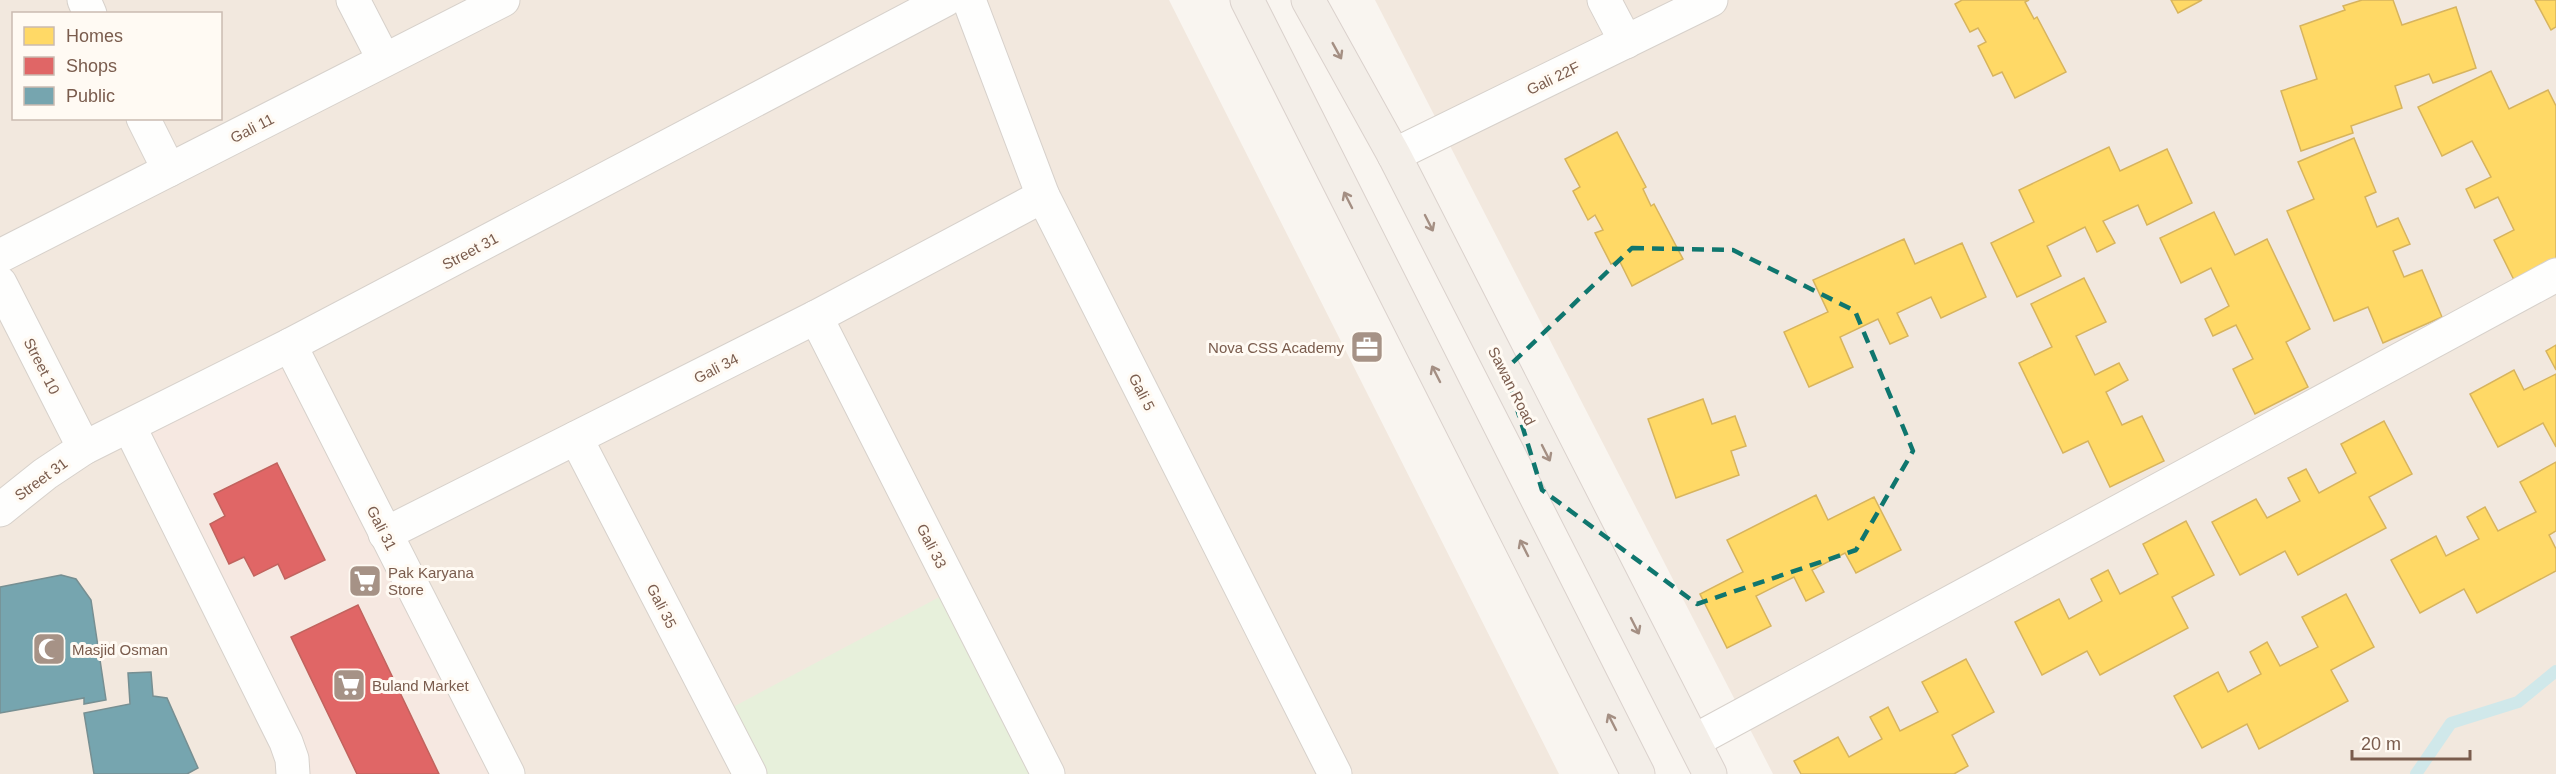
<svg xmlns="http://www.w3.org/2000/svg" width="2556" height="774" viewBox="0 0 2556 774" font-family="Arial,sans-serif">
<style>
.residential{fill:#f2e8de;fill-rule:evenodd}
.commercial{fill:#f6e8e1}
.green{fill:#e7f0db}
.homes{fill:#ffd966;stroke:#d7b45e;stroke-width:1.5}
.shops{fill:#e06666;stroke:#c1635e;stroke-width:1.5}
.public{fill:#76a5af;stroke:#778f92;stroke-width:1.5}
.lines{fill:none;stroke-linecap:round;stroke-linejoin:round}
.stream{stroke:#d0e8ea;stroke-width:12}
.minor-casing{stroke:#d7d1cb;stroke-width:35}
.major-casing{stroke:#dad1cc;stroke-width:35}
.minor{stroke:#fefefd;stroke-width:33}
.major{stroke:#f3eee8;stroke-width:33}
.oneway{stroke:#a48f83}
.marked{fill:none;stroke:#0f766e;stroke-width:4.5;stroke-dasharray:12 8;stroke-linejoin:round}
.labels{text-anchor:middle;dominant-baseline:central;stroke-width:6;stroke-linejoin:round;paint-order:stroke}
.street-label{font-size:15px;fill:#7a5c4d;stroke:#fffaf3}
.poi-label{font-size:15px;fill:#7a5c4d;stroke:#fffaf3;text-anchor:start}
</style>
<rect width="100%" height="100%" fill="#f9f5f0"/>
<!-- residential -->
<g class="residential">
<path d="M0 0H1169L1559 774H0ZM14 14H220V118H14Z"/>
<polygon points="1375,0 2556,0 2556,774 1773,774"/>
</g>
<!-- commercial -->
<polygon class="commercial" points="290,345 508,774 293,774 129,426"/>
<!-- green -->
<polygon class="green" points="945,594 1034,774 766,774 733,707"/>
<!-- homes -->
<g class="homes">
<polygon points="1962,0 2029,0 2025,2 2034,19 2037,17 2066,72 2015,98 2002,72 1993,76 1978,46 1986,42 1978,28 1970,32 1955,4"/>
<polygon points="2171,0 2202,0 2178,13"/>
<polygon points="2362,0 2393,0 2402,25 2456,7 2476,68 2433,83 2429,74 2395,86 2402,108 2351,126 2353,133 2301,151 2281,91 2317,79 2300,26 2345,10 2343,6"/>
<polygon points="2535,0 2556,0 2556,27 2551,30"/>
<polygon points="2491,71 2509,109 2548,90 2556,106 2556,267 2517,286 2494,240 2514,230 2498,197 2475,208 2466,189 2491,177 2472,141 2442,156 2418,107"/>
<polygon points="1617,132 1646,187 1643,189 1651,206 1654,204 1683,259 1632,286 1619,260 1611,264 1595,233 1603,230 1595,215 1588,220 1573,191 1580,187 1565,159"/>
<polygon points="2354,138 2376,192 2365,197 2377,227 2398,218 2410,244 2393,251 2404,277 2422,270 2442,317 2383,343 2368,307 2334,321 2287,211 2314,199 2298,162"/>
<polygon points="2109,147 2120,171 2167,149 2192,203 2147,225 2138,205 2103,221 2115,243 2097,252 2085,227 2047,246 2061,276 2017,297 1991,243 2034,222 2019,190"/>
<polygon points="2214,212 2235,255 2267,239 2310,329 2286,342 2308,387 2255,414 2233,369 2253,359 2236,325 2213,336 2205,319 2229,306 2211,268 2181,283 2160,238"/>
<polygon points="1904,239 1915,264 1962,243 1986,297 1941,318 1931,297 1897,313 1908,336 1890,344 1878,319 1840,337 1853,367 1809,387 1784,332 1828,312 1813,280"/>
<polygon points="2084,278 2106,322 2076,336 2095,375 2119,363 2128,380 2106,392 2122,425 2142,416 2164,461 2110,487 2088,441 2063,453 2019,363 2052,347 2031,304"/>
<polygon points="2556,345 2556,370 2546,351"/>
<polygon points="2514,370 2524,390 2556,374 2556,447 2543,423 2498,447 2470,394"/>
<polygon points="1703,399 1712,424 1735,416 1746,446 1731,451 1739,475 1676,498 1648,419"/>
<polygon points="2384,421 2412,474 2369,497 2386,528 2298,575 2285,551 2240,575 2212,522 2256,499 2267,518 2300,501 2288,478 2306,469 2319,493 2356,473 2341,444"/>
<polygon points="2556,462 2556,531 2549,535 2556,549 2556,571 2477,613 2464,589 2420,613 2391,560 2436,536 2446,556 2479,539 2467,517 2485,507 2498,531 2536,512 2520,482"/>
<polygon points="1816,495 1828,520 1874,497 1901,550 1856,573 1845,553 1812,570 1824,592 1806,601 1794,577 1756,596 1771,626 1727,648 1700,594 1743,572 1727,540"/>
<polygon points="2186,521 2214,575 2172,597 2188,628 2100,675 2087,651 2042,675 2015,622 2059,599 2069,619 2102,601 2091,579 2108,570 2120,594 2158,574 2143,544"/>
<polygon points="2346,594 2374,647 2331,670 2348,701 2259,749 2247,724 2202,748 2174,696 2218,672 2228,692 2261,674 2250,652 2267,642 2280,666 2318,647 2302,617"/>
<polygon points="1966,659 1994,712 1952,735 1968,766 1954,774 1801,774 1794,761 1838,737 1849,757 1882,739 1870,717 1888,707 1900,731 1938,712 1922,682"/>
</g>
<!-- shops -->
<g class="shops">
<polygon points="277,463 325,560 285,579 278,564 254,576 244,557 229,564 210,524 225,516 214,494"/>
<polygon points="358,605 439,774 357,774 291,637"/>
</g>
<!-- public -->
<g class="public">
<polygon points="61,575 76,579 91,600 106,700 84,704 84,698 0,713 0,587"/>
<polygon points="151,672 153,696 167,698 198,768 187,774 94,774 84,713 130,704 128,673"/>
</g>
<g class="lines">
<!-- stream -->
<polyline class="stream" points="2416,774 2451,723 2518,702 2556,671"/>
<defs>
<g id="minor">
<polyline points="84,0 90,14"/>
<polyline points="353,0 384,60"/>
<polyline points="969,0 1043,196 1335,774"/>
<polyline points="1604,0 1626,42"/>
<polyline points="143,118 169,170"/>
<polyline points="1394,155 1711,0"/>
<polyline points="0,256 503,0"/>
<polyline points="0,283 84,448"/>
<polyline points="816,317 1048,774"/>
<polyline points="290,345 508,774"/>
<polyline points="129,426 286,742 292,759 293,774"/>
<polyline points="576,438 750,774"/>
<polyline points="0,510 45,474 84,448 290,345 945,0"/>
<polyline points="385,534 816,317 1043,196"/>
<polyline points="1694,741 2556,275"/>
</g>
<g id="major">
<polyline points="1247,0 1638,774"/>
<polyline points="1308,0 1394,155 1710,774"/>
</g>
</defs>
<!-- minor casing -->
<use href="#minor" class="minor-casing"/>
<!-- major casing -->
<use href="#major" class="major-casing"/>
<!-- minor -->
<use href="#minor" class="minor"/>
<!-- major -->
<use href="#major" class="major"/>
</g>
<!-- one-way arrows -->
<defs><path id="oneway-shaft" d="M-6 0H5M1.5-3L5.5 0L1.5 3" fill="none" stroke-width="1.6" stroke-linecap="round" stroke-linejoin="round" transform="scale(1.5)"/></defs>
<g class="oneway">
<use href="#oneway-shaft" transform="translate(1337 51) rotate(61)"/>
<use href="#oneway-shaft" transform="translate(1348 200) rotate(-117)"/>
<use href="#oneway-shaft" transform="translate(1429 223) rotate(63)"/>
<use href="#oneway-shaft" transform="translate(1436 374) rotate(-117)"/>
<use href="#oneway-shaft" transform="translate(1546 453) rotate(63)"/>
<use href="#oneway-shaft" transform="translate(1524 548) rotate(-117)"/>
<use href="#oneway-shaft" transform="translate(1635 626) rotate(63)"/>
<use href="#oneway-shaft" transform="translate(1612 722) rotate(-117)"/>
</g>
<!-- marked area -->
<path class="marked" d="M1632 248 1733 250 1855 311 1913 451 1856 550 1697 604 1542 490 1505 370Z"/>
<!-- icons -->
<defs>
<symbol id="office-square" viewBox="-11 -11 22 22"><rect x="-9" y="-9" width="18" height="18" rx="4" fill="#a69286" stroke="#fffaf3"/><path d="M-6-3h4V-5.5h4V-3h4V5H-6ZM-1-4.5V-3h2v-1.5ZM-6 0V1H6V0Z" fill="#fff"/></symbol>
<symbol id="supermarket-square" viewBox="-11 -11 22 22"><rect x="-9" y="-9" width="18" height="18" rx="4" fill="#a69286" stroke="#fffaf3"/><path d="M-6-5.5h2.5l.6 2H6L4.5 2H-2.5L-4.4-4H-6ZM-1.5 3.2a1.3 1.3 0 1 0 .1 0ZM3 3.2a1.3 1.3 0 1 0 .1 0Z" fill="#fff"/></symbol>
<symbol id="mosque-square" viewBox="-11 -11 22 22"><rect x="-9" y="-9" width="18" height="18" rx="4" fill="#a69286" stroke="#fffaf3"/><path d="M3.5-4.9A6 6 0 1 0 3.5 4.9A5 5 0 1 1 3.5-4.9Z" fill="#fff"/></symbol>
</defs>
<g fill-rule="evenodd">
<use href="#office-square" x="1348" y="328" width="38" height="38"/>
<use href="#supermarket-square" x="346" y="562" width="38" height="38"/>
<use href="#mosque-square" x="30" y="630" width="38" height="38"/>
<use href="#supermarket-square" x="330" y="666" width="38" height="38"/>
</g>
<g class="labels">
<!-- street labels -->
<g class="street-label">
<text transform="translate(1553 78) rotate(-26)">Gali 22F</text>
<text transform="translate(252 128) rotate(-27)">Gali 11</text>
<text transform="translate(470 251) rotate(-28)">Street 31</text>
<text transform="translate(42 366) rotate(63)">Street 10</text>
<text transform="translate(716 368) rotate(-27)">Gali 34</text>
<text transform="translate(1512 386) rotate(63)">Sawan Road</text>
<text transform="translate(1142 392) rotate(63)">Gali 5</text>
<text transform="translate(41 479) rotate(-36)">Street 31</text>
<text transform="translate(382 528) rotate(63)">Gali 31</text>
<text transform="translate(932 546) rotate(63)">Gali 33</text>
<text transform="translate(662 606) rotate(63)">Gali 35</text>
</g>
<!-- poi labels -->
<g class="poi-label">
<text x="1344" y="347" text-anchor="end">Nova CSS Academy</text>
<text x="388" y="572">Pak Karyana<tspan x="388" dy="17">Store</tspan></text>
<text x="72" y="649">Masjid Osman</text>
<text x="372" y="685">Buland Market</text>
</g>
</g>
<!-- legend -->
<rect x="12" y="12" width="210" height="108" fill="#fffaf3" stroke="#cabbb1" stroke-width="1.5"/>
<rect x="24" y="27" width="30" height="18" fill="#ffd966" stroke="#cabbb1" stroke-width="1.5"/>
<text x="66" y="42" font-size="18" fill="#7a5c4d">Homes</text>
<rect x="24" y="57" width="30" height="18" fill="#e06666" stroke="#cabbb1" stroke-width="1.5"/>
<text x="66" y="72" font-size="18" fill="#7a5c4d">Shops</text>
<rect x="24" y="87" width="30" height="18" fill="#76a5af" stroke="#cabbb1" stroke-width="1.5"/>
<text x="66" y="102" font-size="18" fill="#7a5c4d">Public</text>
<!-- scale -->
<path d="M2352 750v9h118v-9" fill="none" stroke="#7a5c4d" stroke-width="3"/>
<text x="2361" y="750" font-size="18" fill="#7a5c4d" stroke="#fffaf3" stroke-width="4.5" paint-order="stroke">20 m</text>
</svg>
